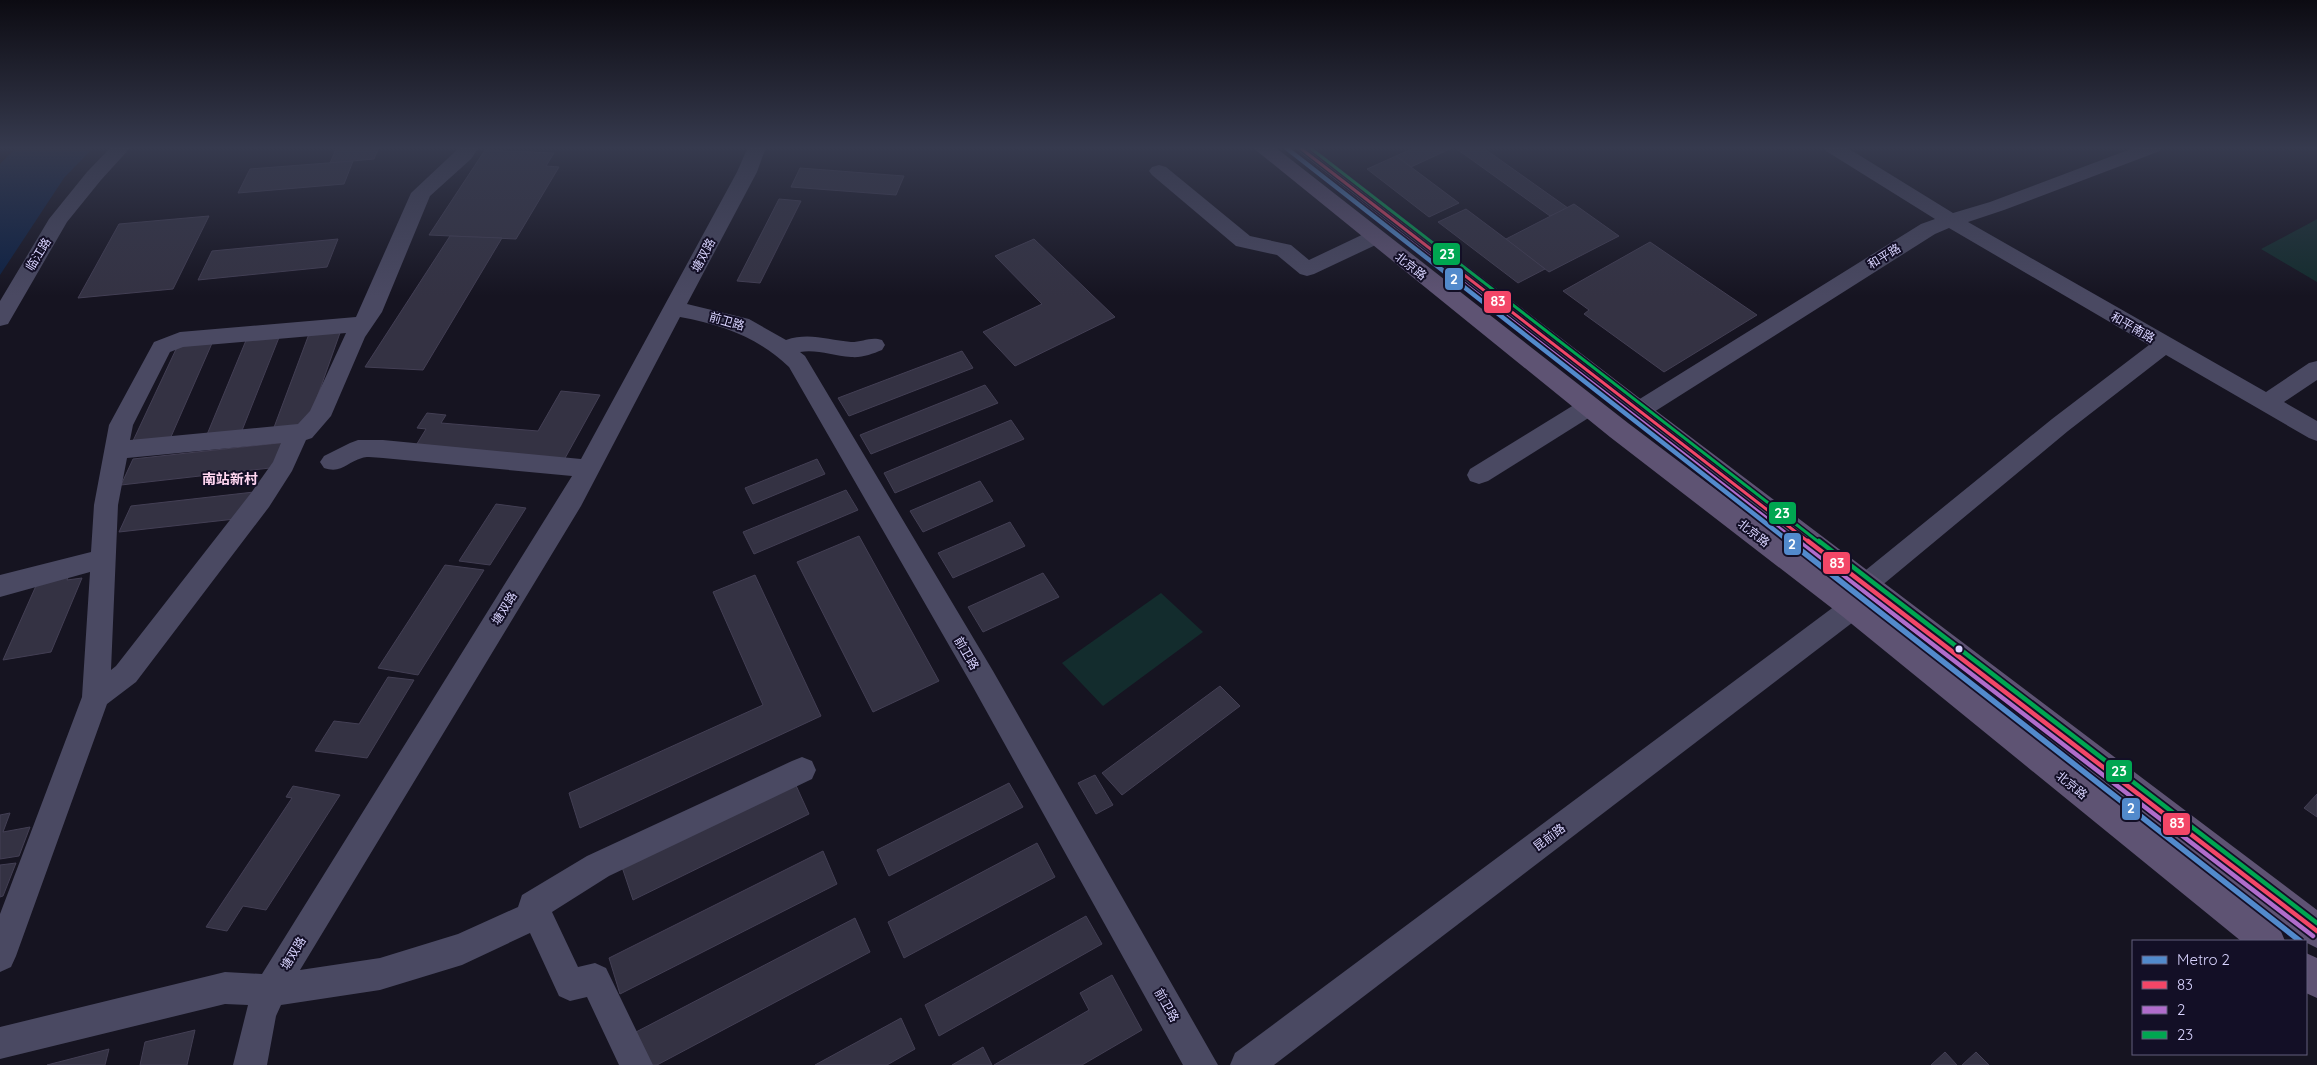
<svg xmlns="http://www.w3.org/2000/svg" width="2317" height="1065" viewBox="0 0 2317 1065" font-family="Quicksand,'Noto Sans SC',sans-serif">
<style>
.green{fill:#132c2d}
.water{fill:#0d2144}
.building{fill:#343243;stroke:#433f54}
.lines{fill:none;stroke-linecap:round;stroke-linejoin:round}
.minor{fill:#4a4962;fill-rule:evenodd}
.major{fill:#5e5373;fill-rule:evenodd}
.bus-1-far1-casing{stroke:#130f26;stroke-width:6}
.bus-1-casing{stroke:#130f26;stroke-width:8}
.bus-2-far1-casing{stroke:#130f26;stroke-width:6}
.bus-2-casing{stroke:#130f26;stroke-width:8}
.bus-3-far1-casing{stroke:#130f26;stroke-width:6}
.bus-3-casing{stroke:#130f26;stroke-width:8}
.bus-1-far1{stroke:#f34667;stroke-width:3}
.bus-1{stroke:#f34667;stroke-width:4.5}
.bus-2-far1{stroke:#b06ccc;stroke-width:3}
.bus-2{stroke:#b06ccc;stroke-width:4.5}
.bus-3-far1{stroke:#00a651;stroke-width:3}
.bus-3{stroke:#00a651;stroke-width:4.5}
.metro-1-far1-casing{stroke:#130f26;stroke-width:8}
.metro-1-casing{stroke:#130f26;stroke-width:9}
.metro-1-far1{stroke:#528acc;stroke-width:4.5}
.metro-1{stroke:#528acc;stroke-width:5.5}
.bus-dot{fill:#d9d4ff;stroke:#130f26;stroke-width:2}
.labels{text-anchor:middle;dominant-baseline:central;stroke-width:4;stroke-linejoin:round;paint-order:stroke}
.street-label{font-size:12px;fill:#d9d4ff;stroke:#130f26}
.neighbourhood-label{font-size:14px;font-weight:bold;fill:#ffd6f0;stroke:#130f26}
.line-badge{stroke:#130f26;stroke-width:2}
.badge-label{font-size:14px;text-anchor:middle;font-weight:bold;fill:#fff}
</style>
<rect width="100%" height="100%" fill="#161421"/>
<!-- green -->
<g class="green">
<polygon points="2317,219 2317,282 2261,249 2310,223"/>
<polygon points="1161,593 1203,632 1103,706 1062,663"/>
</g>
<!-- water -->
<polygon class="water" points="17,147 94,147 64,178 0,275 0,164"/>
<!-- building -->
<g class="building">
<polygon points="337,147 379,147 374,159 330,163"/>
<polygon points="1416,147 1454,147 1411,167 1396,156"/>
<polygon points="1454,147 1482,147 1568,208 1550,216"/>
<polygon points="485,150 554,153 546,166 559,167 516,239 429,235"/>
<polygon points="1396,156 1411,167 1459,203 1429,217 1367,169"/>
<polygon points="353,161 344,184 238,193 250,169"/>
<polygon points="800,168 904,176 896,195 791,187"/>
<polygon points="779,199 801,201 760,283 737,281"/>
<polygon points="1574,204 1619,236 1549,272 1506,239"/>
<polygon points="1466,209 1506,239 1545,269 1518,283 1438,222"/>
<polygon points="209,216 173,289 78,298 119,224"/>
<polygon points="450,236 502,238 423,370 365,367"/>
<polygon points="338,239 327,267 198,280 212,251"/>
<polygon points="1034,239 1115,317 1015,366 983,332 1042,304 995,256"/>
<polygon points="1650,242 1757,315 1664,372 1584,314 1589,310 1563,291"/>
<polygon points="341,330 307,426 273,430 309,334"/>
<polygon points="280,335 241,433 206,437 247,338"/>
<polygon points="213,341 170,439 132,443 178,345"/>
<polygon points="962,351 973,368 849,416 838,398"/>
<polygon points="985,385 998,403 871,454 860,435"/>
<polygon points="561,391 600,395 564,460 415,447 426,429 417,428 427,413 446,415 441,423 538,431"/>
<polygon points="1011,420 1024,439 895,493 884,473"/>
<polygon points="288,442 279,467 121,485 133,459"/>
<polygon points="817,459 825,474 753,504 745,488"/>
<polygon points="980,481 993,501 923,532 910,511"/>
<polygon points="846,490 858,510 754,554 743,532"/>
<polygon points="254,492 244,518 119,532 131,506"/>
<polygon points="496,504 526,508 490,565 459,561"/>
<polygon points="1010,522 1025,546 953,578 938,553"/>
<polygon points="859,536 939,681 873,712 797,562"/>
<polygon points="445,565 484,570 418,675 378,668"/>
<polygon points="1043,573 1059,597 983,632 968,607"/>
<polygon points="69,575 67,580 82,578 51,652 3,660 39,579"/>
<polygon points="755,575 821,716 580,828 569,793 763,705 713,592"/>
<polygon points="388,677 414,680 367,758 315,751 334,721 359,724"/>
<polygon points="1220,686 1240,706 1122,795 1102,773"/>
<polygon points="1095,775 1113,805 1096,814 1078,783"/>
<polygon points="794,781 809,814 633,900 621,864"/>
<polygon points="1009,783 1023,807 889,876 877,850"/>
<polygon points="293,786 340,795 266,910 243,906 227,931 206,927 292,798 286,797"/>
<polygon points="2317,794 2317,817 2304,808"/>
<polygon points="10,813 3,832 30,827 19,856 0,859 0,815"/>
<polygon points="1037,843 1055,877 904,958 888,922"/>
<polygon points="823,851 837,884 620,994 609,958"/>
<polygon points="16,863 3,896 0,897 0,865"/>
<polygon points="1086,916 1102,944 939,1036 925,1005"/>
<polygon points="855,918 870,952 657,1065 646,1065 636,1032"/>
<polygon points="1112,975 1142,1030 1082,1065 994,1065 1089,1010 1080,993"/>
<polygon points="901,1018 915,1049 887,1065 815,1065"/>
<polygon points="195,1030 187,1065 140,1065 145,1042"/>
<polygon points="983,1047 992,1065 952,1065"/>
<polygon points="109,1049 105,1065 47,1065"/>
<polygon points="1945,1052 1957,1065 1931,1065"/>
<polygon points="1976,1052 1989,1065 1962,1065"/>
</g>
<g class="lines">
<!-- minor -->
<g class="minor">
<polygon points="111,147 131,147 101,180 67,222 8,324 0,326 0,301 49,219 87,172"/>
<path d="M460 147H479L471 159 430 196 382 312 365 337 331 416 312 438 306 440 292 471 269 507 136 682 107 704 16 956 11 967 0 972V914L82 697 90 572 0 597V575L91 552 94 505 109 425 154 342 180 332 356 317 411 193ZM346 333 310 411 298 424 130 440 133 425 170 352 183 347ZM281 443 273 462 251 493 116 666 111 670 118 505 127 458Z"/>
<path d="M748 147H766L757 172 687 304 749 319 786 340C809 332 828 340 851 342 863 342 871 336 882 340L885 345 882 350C872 354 862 358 851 357 833 356 817 349 800 352L805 356 993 671 1218 1065H1183L973 687 789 367C757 337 723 325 680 317L581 506 300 970 380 958 458 934 518 907 522 895 587 856 792 761 802 757 812 761 816 770 812 779 609 876 552 912 578 967 595 963 606 968 653 1065H619L587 997 570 1001 559 996 530 933 462 965 380 990 281 1005 276 1016 267 1065H233L248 1005 225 1004 0 1059V1027L225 972 262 974 572 476 383 458C377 458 368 456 362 458 347 462 342 474 324 468L320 462 324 456 350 443 358 440H383L581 459 737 172Z"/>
<polygon points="1824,147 1846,147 1953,213 1990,202 2136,147 2162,147 2160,151 2004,210 1968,222 2266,392 2309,363 2317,361 2317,380 2284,402 2317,421 2317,441 2309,438 2166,355 2068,431 1874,592 1865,596 1856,592 1852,585 1856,578 2052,419 2149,345 1949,228 1935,234 1646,417 1638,419 1630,417 1626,411 1630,405 1921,224 1935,219 1826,151"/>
<polygon points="1159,165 1166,167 1250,236 1291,245 1309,260 1368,232 1375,230 1382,232 1385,237 1382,242 1314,274 1307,276 1300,274 1277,255 1236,246 1152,175 1149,171 1152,167"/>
<polygon points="1590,398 1598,400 1602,406 1598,412 1488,481 1479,484 1470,481 1467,475 1470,469 1582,400"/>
<polygon points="1852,597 1861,600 1865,608 1861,616 1274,1065 1230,1065 1235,1053 1843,600"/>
</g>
<!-- major -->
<g class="major">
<polygon points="1252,147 1275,147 1628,423 1862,600 2280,929 2285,941 2241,941 1842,616 1610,437"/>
<polygon points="1289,147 1312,147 1647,404 2317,910 2317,948 2303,941 1629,418"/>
<polygon points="2306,953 2317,958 2317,998 2306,993"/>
</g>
<defs>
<polyline id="bus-1-far1" points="1299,147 1810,543"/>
<polyline id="bus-1" points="1808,541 2317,931"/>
<polyline id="bus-2-far1" points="1295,152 1799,543"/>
<polyline id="bus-2" points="1798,541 2313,936"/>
<polyline id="bus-3-far1" points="1309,147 1820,543"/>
<polyline id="bus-3" points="1819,541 2317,923"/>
</defs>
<!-- bus-1-far1 casing -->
<use href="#bus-1-far1" class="bus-1-far1-casing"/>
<!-- bus-1 casing -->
<use href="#bus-1" class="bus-1-casing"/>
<!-- bus-2-far1 casing -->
<use href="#bus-2-far1" class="bus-2-far1-casing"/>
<!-- bus-2 casing -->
<use href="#bus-2" class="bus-2-casing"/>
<!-- bus-3-far1 casing -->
<use href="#bus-3-far1" class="bus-3-far1-casing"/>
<!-- bus-3 casing -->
<use href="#bus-3" class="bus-3-casing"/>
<!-- bus-1-far1 -->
<use href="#bus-1-far1" class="bus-1-far1"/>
<!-- bus-1 -->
<use href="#bus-1" class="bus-1"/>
<!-- bus-2-far1 -->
<use href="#bus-2-far1" class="bus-2-far1"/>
<!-- bus-2 -->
<use href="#bus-2" class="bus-2"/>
<!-- bus-3-far1 -->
<use href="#bus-3-far1" class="bus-3-far1"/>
<!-- bus-3 -->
<use href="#bus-3" class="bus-3"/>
<defs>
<polyline id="metro-1-far1" points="1285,147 1791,543"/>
<polyline id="metro-1" points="1789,541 2300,941"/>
</defs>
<!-- metro-1-far1 casing -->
<use href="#metro-1-far1" class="metro-1-far1-casing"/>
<!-- metro-1 casing -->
<use href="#metro-1" class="metro-1-casing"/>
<!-- metro-1-far1 -->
<use href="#metro-1-far1" class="metro-1-far1"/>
<!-- metro-1 -->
<use href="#metro-1" class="metro-1"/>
</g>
<!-- sky -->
<linearGradient id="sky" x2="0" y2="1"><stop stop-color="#0c0b12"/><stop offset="0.5" stop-color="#363a4e"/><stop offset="1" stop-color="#363a4e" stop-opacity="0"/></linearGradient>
<rect width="2317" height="296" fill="url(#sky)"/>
<!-- markers -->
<circle class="bus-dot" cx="1959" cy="649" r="4.5"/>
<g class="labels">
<!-- street labels -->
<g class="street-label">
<text transform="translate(38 254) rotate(-58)">临江路</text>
<text transform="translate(703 255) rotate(-62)">塘双路</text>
<text transform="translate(1884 256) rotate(-32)">和平路</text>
<text transform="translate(1411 266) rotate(38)">北京路</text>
<text transform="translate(727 321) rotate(16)">前卫路</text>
<text transform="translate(2133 327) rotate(30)">和平南路</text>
<text transform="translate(1754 533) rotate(38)">北京路</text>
<text transform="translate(504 608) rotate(-58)">塘双路</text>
<text transform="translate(967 653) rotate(60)">前卫路</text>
<text transform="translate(2072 785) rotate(39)">北京路</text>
<text transform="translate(1549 837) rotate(-37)">昆前路</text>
<text transform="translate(293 953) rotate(-59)">塘双路</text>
<text transform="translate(1167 1005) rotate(61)">前卫路</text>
</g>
<!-- neighbourhood labels -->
<g class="neighbourhood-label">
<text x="230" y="479">南站新村</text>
</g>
</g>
<g class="line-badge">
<rect x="1432" y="242" width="29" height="24" rx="5" fill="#00a651"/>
<rect x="1444" y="267" width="20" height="24" rx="5" fill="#528acc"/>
<rect x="1483" y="290" width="29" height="24" rx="5" fill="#f34667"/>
<rect x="1768" y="501" width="29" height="24" rx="5" fill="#00a651"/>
<rect x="1783" y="532" width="19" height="24" rx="5" fill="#528acc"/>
<rect x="1822" y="551" width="29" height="24" rx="5" fill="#f34667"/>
<rect x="2105" y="759" width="28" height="24" rx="5" fill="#00a651"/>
<rect x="2121" y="797" width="20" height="24" rx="5" fill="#528acc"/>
<rect x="2162" y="812" width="29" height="24" rx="5" fill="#f34667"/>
</g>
<g class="badge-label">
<text x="1447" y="259">23</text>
<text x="1454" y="284">2</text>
<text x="1498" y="306">83</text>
<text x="1782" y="518">23</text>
<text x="1792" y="549">2</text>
<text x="1837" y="568">83</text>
<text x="2119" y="776">23</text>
<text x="2131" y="813">2</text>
<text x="2177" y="828">83</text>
</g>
<!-- legend -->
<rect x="2132" y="940" width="175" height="115" fill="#130f26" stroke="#625e7d"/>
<rect x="2142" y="956" width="25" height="8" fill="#528acc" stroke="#625e7d"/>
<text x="2177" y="965" font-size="15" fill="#d9d4ff">Metro 2</text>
<rect x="2142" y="981" width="25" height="8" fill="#f34667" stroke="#625e7d"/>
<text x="2177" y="990" font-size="15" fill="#d9d4ff">83</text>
<rect x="2142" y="1006" width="25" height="8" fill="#b06ccc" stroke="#625e7d"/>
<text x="2177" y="1015" font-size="15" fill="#d9d4ff">2</text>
<rect x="2142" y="1031" width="25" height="8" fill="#00a651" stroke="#625e7d"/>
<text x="2177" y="1040" font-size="15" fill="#d9d4ff">23</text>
</svg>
